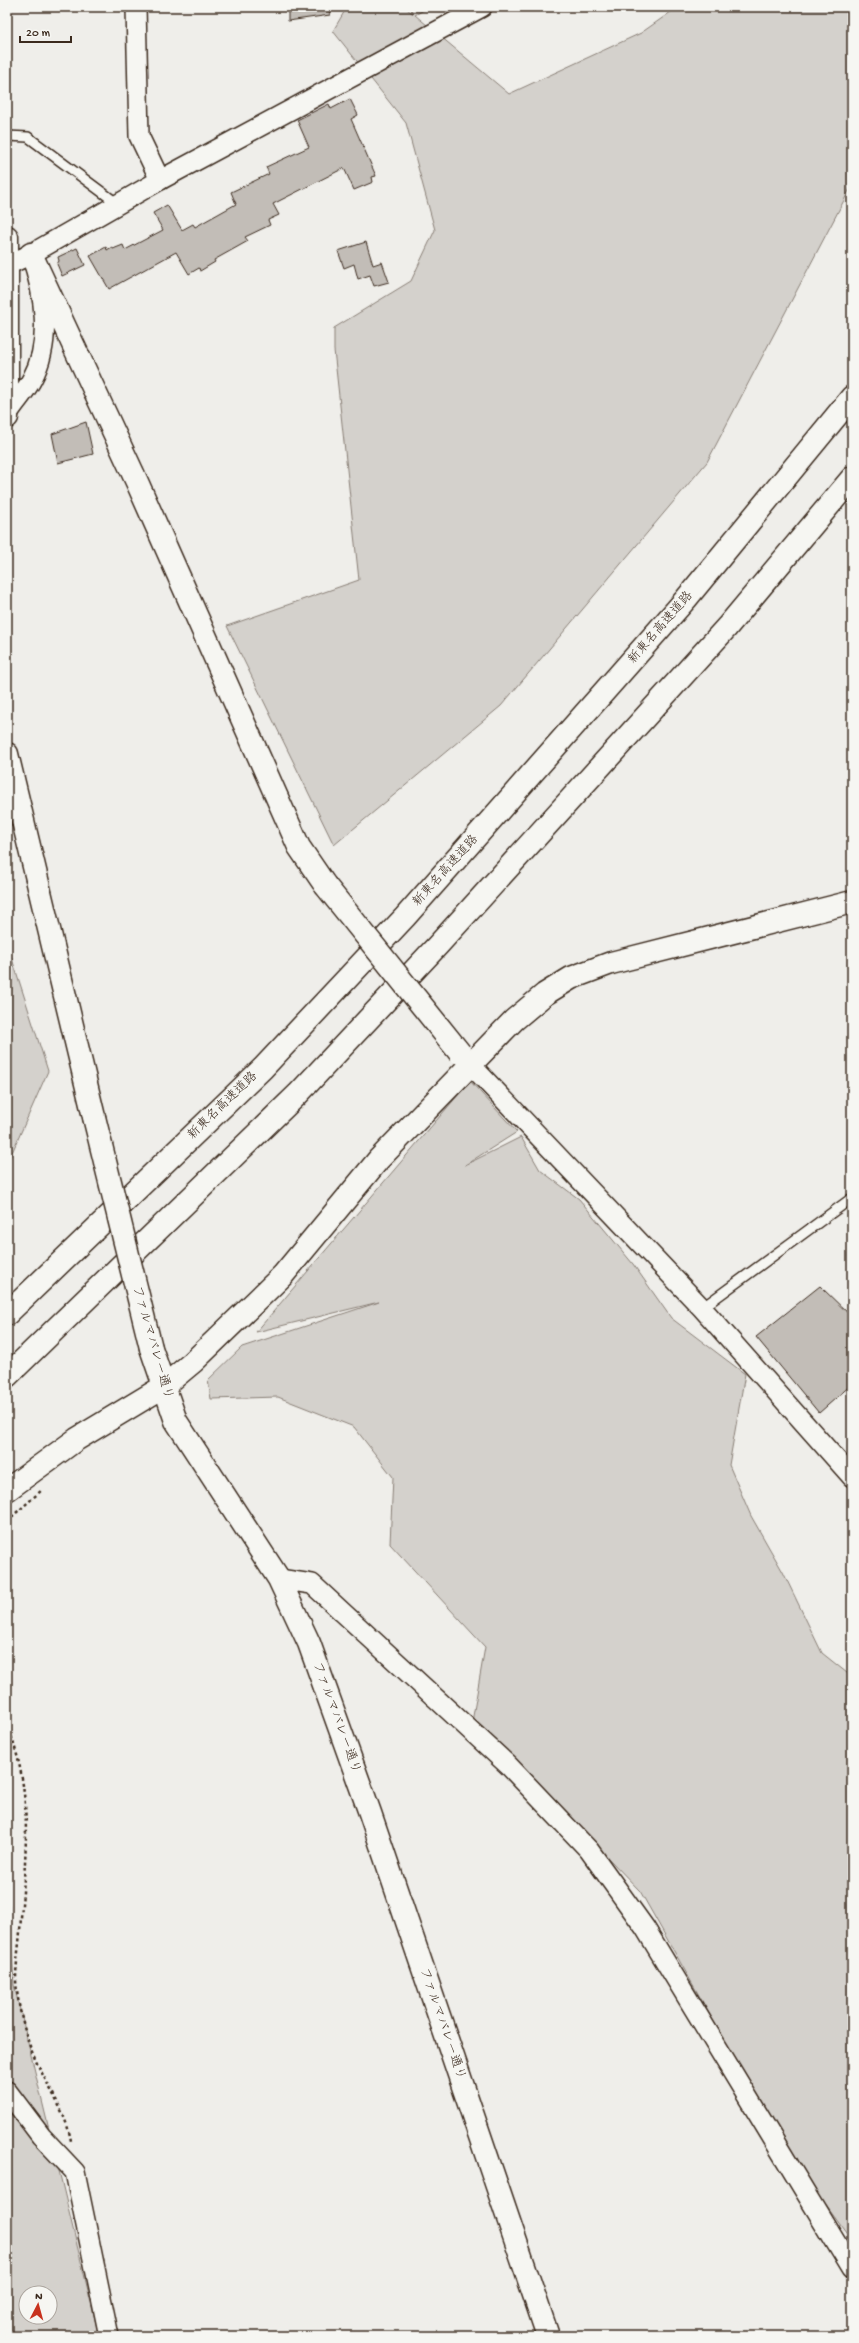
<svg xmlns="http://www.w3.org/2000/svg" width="859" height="2343" viewBox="0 0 859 2343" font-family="'Gochi Hand','Klee One',sans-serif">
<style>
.green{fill:#d4d1cc;stroke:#887e75;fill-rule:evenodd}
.building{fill:#c2bdb7;stroke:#3b2a1e}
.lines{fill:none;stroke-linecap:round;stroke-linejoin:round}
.service-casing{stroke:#3b2a1e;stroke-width:12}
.minor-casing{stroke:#3b2a1e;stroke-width:22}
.tertiary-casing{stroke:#3b2a1e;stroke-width:25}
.motorway-casing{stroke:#3b2a1e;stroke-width:25}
.path{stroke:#3b2a1e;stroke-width:2.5;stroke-dasharray:3 3;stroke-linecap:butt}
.service{stroke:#f6f6f2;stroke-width:9}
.minor{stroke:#f6f6f2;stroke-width:19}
.tertiary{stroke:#f6f6f2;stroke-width:22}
.motorway{stroke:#f6f6f2;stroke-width:22}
.tertiary-bridge-casing{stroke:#3b2a1e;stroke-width:25;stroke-linecap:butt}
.tertiary-bridge{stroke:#f6f6f2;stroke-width:22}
.labels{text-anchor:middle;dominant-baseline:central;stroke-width:3;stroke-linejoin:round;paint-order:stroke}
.street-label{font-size:13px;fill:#3b2a1e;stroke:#f6f6f2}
</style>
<rect width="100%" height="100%" fill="#efeeea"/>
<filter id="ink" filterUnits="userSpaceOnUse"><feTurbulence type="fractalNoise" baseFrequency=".025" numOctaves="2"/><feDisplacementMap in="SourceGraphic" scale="8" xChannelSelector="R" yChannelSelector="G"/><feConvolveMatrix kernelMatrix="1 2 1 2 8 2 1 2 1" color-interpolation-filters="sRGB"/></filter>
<g filter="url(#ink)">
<!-- green -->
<g class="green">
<polygon points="347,7 405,7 413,14 410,7 429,7 415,15 509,94 641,33 678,7 852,7 852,185 707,462 501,706 334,845 227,626 359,580 334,350 334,328 411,281 435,230 406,123 333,31"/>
<polygon points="7,943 48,1071 7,1164"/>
<polygon points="470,1081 517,1132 465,1165 521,1137 540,1170 579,1199 633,1264 671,1318 745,1374 729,1465 751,1516 783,1572 822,1653 852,1677 852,2241 792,2160 640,1891 481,1727 472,1722 485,1647 390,1544 393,1477 354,1427 278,1397 211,1399 208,1380 242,1347 379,1302 256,1332"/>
<path d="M7 1880 14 1985 99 2336H7ZM26 2293H50V2317H26Z"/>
</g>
<!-- building -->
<g class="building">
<polygon points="288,7 329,7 330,15 288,21"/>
<polygon points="350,99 358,115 351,119 376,176 372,177 373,182 354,190 344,168 273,204 279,215 268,220 270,225 245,237 248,241 214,260 215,262 200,271 199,268 189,274 176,252 109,289 90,256 106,247 107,250 112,247 113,249 123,245 125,250 163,230 153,213 167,205 182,230 193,224 195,227 236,204 231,192 269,174 266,167 309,147 297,120 329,104 331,109"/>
<polygon points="366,242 373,265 382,262 389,282 374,286 370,275 358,279 354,264 344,268 338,251"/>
<polygon points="77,248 85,265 62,276 57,264 59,261 58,257"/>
<polygon points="86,422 93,454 58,463 52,434"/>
<polygon points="820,1286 852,1317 852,1384 819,1413 756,1337"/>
</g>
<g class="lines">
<defs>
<g id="service">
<polyline points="7,136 28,137 118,204"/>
<polyline points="702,1308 852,1198"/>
</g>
<g id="minor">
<polyline points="136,7 139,136 160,180"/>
<polyline points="31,254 160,180 482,7"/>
<path d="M8 265 31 254C44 294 53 340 32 379 26 391 16 401 9 412"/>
<polyline points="471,1065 702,1308 852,1477"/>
<polyline points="279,1579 312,1584 509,1766 589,1850 645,1928 852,2269"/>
<polyline points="7,2091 41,2136 75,2172 109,2336"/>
</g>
<g id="tertiary">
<polyline points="7,237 7,417"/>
<polyline points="31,254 137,482 299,847 325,885"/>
<polyline points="7,754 94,1117"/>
<polyline points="151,1348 176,1421 279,1579 309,1643 370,1813 548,2336"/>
<polyline points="7,1490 77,1439 163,1387 193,1362 283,1275 379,1159 514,1020 545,994 571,978 611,963 852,902"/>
</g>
<g id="motorway">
<polyline points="7,1314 263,1068 405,917 686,599 852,397"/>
<polyline points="7,1376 298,1094 438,945 727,627 852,478"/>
</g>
</defs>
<!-- service casing -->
<use href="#service" class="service-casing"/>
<!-- minor casing -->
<use href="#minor" class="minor-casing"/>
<!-- tertiary casing -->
<use href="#tertiary" class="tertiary-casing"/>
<!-- motorway casing -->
<use href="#motorway" class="motorway-casing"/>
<!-- path -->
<g class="path">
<polyline points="7,1521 42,1490"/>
<path d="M7 1725C35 1794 25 1859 20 1931 19 1950 14 1973 17 1991 20 2015 26 2039 36 2061 48 2087 66 2112 71 2141"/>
</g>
<!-- service -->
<use href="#service" class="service"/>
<!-- minor -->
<use href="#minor" class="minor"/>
<!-- tertiary -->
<use href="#tertiary" class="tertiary"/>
<!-- motorway -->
<use href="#motorway" class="motorway"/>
<defs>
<g id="tertiary-bridge">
<polyline points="325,885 460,1053"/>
<polyline points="94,1117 151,1348"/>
</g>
</defs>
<!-- tertiary-bridge casing -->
<use href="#tertiary-bridge" class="tertiary-bridge-casing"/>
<!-- tertiary-bridge -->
<use href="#tertiary-bridge" class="tertiary-bridge"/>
</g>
</g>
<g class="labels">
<!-- street labels -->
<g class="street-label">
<text transform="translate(661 628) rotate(-49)">新東名高速道路</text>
<text transform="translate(446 871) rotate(-48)">新東名高速道路</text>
<text transform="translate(223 1106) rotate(-44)">新東名高速道路</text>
<text transform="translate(152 1343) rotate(74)">ファルマバレー通り</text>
<text transform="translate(336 1718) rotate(70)">ファルマバレー通り</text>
<text transform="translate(442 2024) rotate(71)">ファルマバレー通り</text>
</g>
</g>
<!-- margin -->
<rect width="859" height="2343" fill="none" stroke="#f6f6f2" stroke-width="24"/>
<rect x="12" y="12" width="835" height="2319" fill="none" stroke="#3b2a1e" stroke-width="1.5" filter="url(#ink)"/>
<!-- north arrow -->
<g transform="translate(38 2305) rotate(6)"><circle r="19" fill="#f6f6f2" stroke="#aba49d"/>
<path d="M0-3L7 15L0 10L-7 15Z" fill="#c8321e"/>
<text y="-6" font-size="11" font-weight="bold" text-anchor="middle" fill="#3b2a1e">N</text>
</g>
<!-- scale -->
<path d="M20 36v6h51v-6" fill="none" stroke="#3b2a1e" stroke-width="2"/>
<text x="26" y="36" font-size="12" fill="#3b2a1e" stroke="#f6f6f2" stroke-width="3" paint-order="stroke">20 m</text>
</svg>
